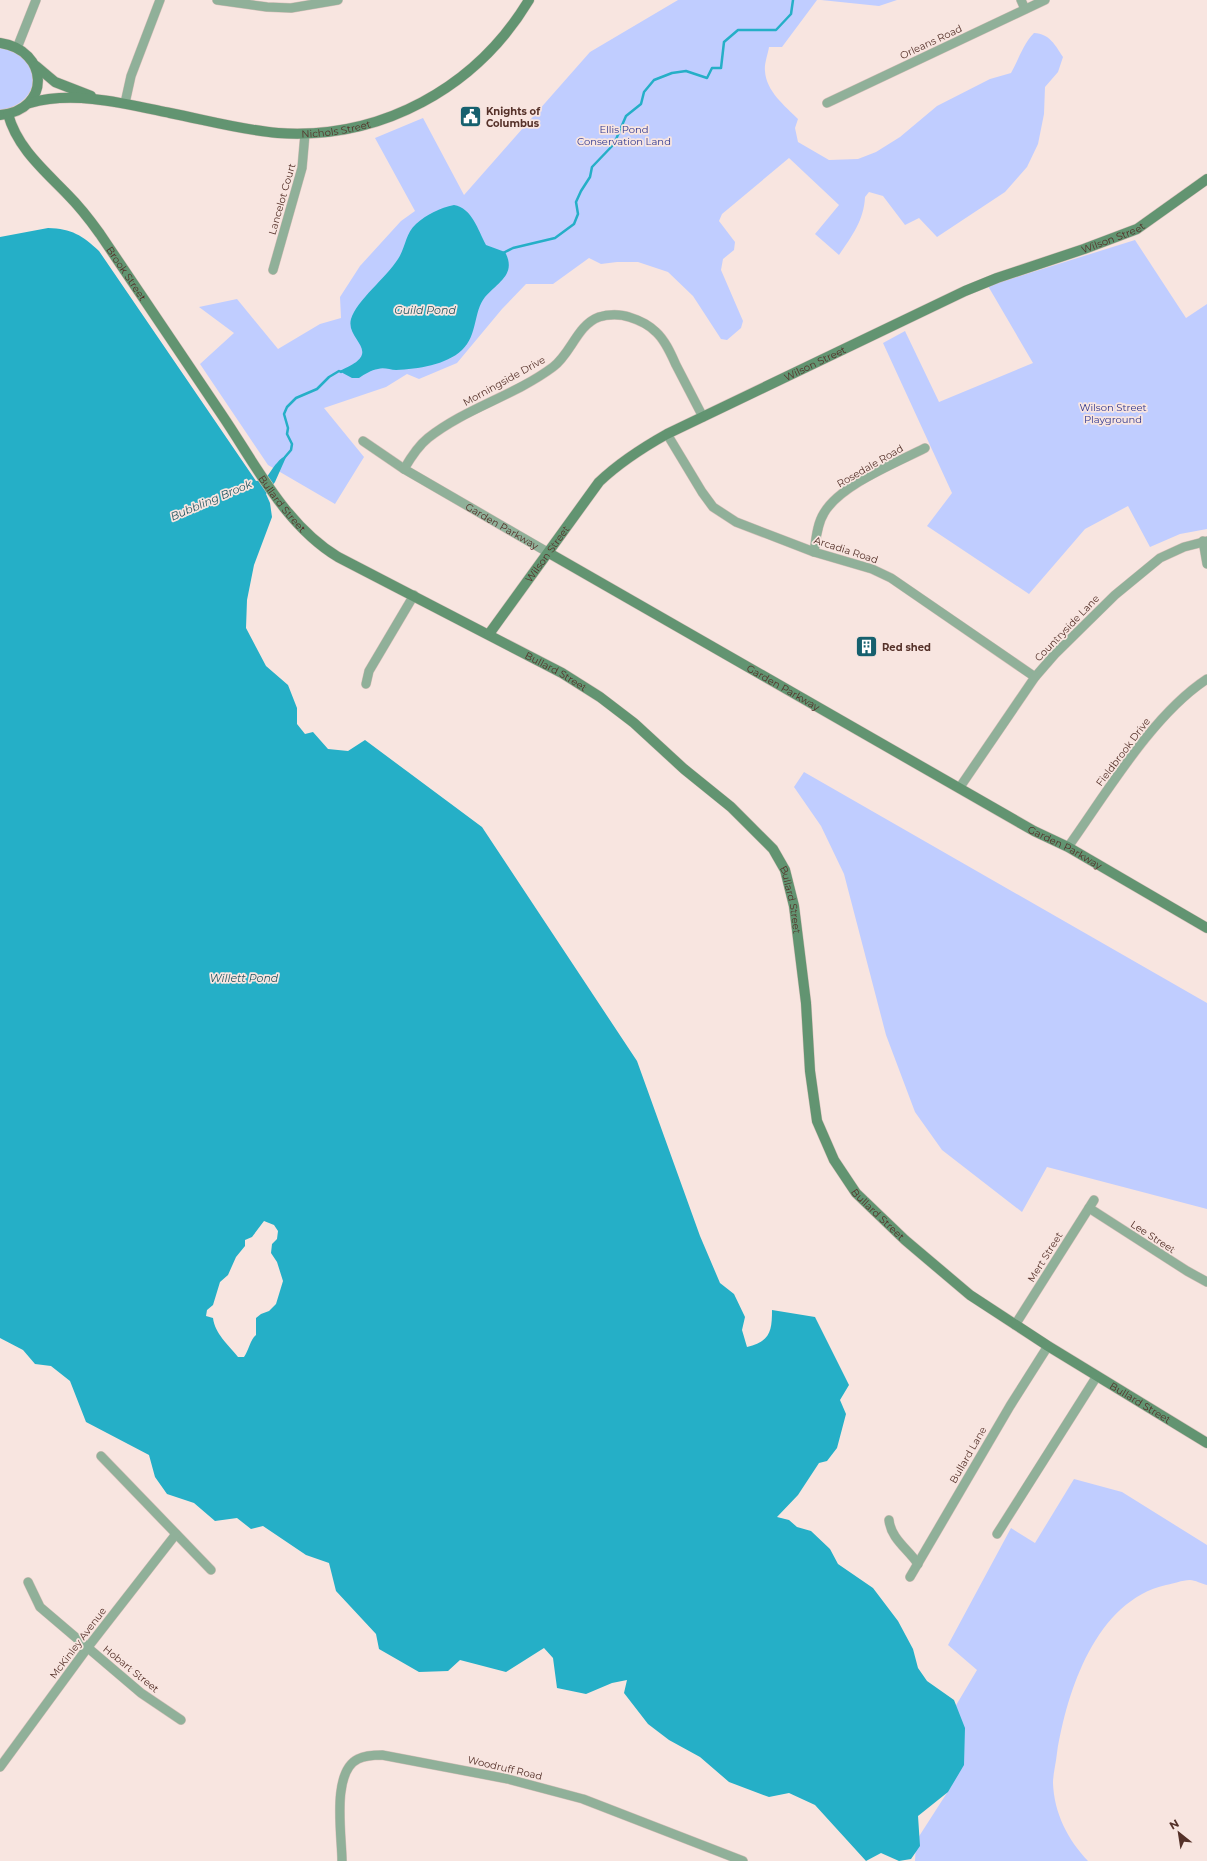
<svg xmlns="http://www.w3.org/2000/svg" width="1207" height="1861" viewBox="0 0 1207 1861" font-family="Montserrat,sans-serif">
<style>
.green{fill:#c0cdff}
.water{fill:#25afc7;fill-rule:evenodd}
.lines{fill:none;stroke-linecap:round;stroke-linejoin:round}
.stream{stroke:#25afc7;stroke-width:2.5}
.street-casing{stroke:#d7c1bb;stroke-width:10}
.secondary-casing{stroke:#d7c1bb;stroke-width:11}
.street{stroke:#90b099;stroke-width:9}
.secondary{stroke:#629471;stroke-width:10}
.labels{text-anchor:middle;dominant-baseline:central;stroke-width:3.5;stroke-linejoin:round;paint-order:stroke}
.street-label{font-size:10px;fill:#553129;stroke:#f8e5e0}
.poi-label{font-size:10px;font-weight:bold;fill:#553129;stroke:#f8e5e0;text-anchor:start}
.park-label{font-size:10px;fill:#2e368e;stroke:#f8e5e0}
.water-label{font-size:11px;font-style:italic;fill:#225762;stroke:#f8e5e0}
</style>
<rect width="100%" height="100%" fill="#f8e5e0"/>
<!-- green -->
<g class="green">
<path d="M678 0H817L782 47H769C768 54 764 64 765 71 766 91 785 106 798 119L795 128 798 142 829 160 858 159 876 152 900 137 937 106 990 79 1011 73C1019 59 1023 44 1034 33 1050 34 1055 45 1063 57L1058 72 1045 87 1044 114 1038 144 1027 167 1005 192 937 237 919 218 905 225 883 196 869 192 865 197C864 220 852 236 839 255L815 234 839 205 789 158 722 214 719 221 735 242 734 250 723 259 721 270 743 321 741 328 727 340 721 339 693 296 668 272 638 262H617L601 264 589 258 553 284H526L502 309 457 363 419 379 407 374 386 387 324 408 364 457 335 504 268 465 200 364 234 333 199 307 237 299 278 349 320 324 341 318 340 297 360 266 401 221 415 211 375 138 423 118 464 195 590 52Z"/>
<polygon points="821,0 897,0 879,6"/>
<path d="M0 47C11 50 25 56 30 67 41 89 21 108 0 110Z"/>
<polygon points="1135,240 1186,318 1207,304 1207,529 1180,534 1150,547 1128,506 1085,529 1029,594 927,526 952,493 883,343 905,331 939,402 1033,363 988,286"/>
<polygon points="804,772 1207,1003 1207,1209 1047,1167 1022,1212 942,1150 915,1112 886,1035 844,874 821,826 794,787"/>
<path d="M1074 1479 1122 1492 1207 1545V1585C1202 1584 1195 1580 1190 1580 1182 1580 1173 1584 1166 1585 1096 1601 1067 1691 1057 1753 1056 1763 1053 1774 1053 1783 1054 1813 1068 1840 1088 1861H915L916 1841 952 1785 955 1707 977 1670 948 1645 1011 1528 1035 1543Z"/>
</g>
<!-- water -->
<g class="water">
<path d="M454 205C472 208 478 230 486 245L505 252C517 274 498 282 485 297 473 312 478 335 462 350 446 365 418 369 396 370 390 370 384 367 378 369 371 370 365 374 359 378H352L339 371C387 352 345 341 351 319 357 300 386 278 398 259 406 247 405 234 416 224 427 214 440 208 454 205Z"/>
<path d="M48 228C72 229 82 235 99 251L256 481C268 481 270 470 277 463 280 459 283 457 287 455L275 482 266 494 270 503 272 517 254 565 247 600 246 628 266 666 288 685 297 708V724L305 734 313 732 328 749 348 751 365 740 482 827 637 1061 700 1236 720 1283 734 1294 745 1317 742 1330 747 1347C770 1341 772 1332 772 1310L815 1317 849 1385 840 1400 846 1414 837 1448 827 1461 819 1463 798 1495 777 1517 789 1520 797 1527 811 1531 830 1549 838 1564 873 1588 898 1621 913 1649 918 1668 927 1681 954 1700 965 1728 964 1765 948 1792 918 1816 920 1846 911 1859 899 1861 881 1853 866 1861 815 1805 789 1793 769 1797 729 1782 700 1757 669 1740 648 1724 624 1693 627 1680 612 1683 586 1694 557 1688 553 1658 544 1648 506 1672 460 1660 448 1671 419 1672 379 1649 376 1634 336 1591 329 1563 306 1555 263 1526 251 1529 237 1518 215 1521 194 1503 167 1494 155 1477 149 1455 86 1422 70 1381 51 1366 35 1364 23 1350 0 1338V237ZM264 1221 274 1225 278 1231 277 1239 272 1244 271 1253 277 1262 283 1281 276 1304 269 1311 261 1314 256 1318V1335C250 1340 249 1350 244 1357H238C228 1344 215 1334 213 1318L206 1316 207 1310 213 1305 220 1282 228 1275 236 1257 245 1246V1240L252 1237Z"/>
</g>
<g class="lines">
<!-- stream -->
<g class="stream">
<polyline points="503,253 513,248 555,238 574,224 578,214 576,202 581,191 590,177 592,167 614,144 626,116 641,104 644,92 654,80 672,73 686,71 707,78 712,68 721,68 724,42 738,30 776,30 791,14 793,0"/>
<polyline points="285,457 291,450 292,444 287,434 288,428 284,414 287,407 296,398 317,389 329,377 339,371 341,372"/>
</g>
<defs>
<g id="street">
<polyline points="217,0 267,7 291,8 338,0"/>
<polyline points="1021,0 1025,9"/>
<polyline points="17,48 36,0"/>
<polyline points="125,103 131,76 160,0"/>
<polyline points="827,103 1045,0"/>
<polyline points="273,270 302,168 305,134"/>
<polyline points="667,434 702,492 713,507 736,522 814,552 872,569 891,578 1035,677"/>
<path id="s1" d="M363 441 404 469 549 553"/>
<path d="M404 469C411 457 418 446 428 438 466 408 514 396 553 367 571 354 577 325 599 317 608 314 621 314 629 317 639 320 649 325 656 332 665 340 671 354 676 365 685 382 694 400 703 417"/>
<polyline points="1203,541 1207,564"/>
<path d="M814 552C816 539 817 524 824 513 840 485 896 463 925 448"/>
<polyline points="366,684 369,671 414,595"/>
<polyline points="960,787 1035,677 1055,654 1115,595 1160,558 1184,547 1207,541"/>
<path d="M1068 847C1106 794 1152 715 1207 679"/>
<polyline points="1089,1208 1187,1271 1207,1282"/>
<polyline points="1015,1325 1094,1200"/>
<polyline points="101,1456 211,1570"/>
<path d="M889 1520C891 1539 908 1549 918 1564"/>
<polyline points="997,1534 1097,1376"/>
<polyline points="910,1577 1010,1406 1048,1346"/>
<polyline points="28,1582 40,1607 141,1693 181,1720"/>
<polyline points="0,1767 88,1647 176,1534"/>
<path d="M342 1861C342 1836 331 1772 358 1759 366 1755 375 1755 382 1755L508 1779 583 1799 743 1861"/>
</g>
<g id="secondary">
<path d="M0 43C49 50 52 110 0 115"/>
<polyline points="36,66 55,82 91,96"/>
<path id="s2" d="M30 103C74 90 127 104 170 113 206 120 242 130 278 133 381 140 476 88 529 0"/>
<path id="s3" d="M8 114C17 148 45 171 68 195 80 207 90 220 100 234 141 294 181 355 222 415 256 465 285 525 338 557L562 673 600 697 634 723 684 769 731 807 773 849 785 870 794 906 806 1003 810 1071 817 1121 834 1160 856 1193 905 1240 970 1295 1048 1346 1207 1443"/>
<path id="s4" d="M549 553 1034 831 1068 847 1207 928"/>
<path id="s5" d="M489 634 599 482C620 462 642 448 667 434L965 291 997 278 1084 249 1137 229 1207 179"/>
</g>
</defs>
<!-- street casing -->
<use href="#street" class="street-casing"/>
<!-- secondary casing -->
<use href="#secondary" class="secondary-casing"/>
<!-- street -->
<use href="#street" class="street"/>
<!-- secondary -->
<use href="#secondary" class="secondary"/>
</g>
<!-- icons -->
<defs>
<symbol id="civic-square" viewBox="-11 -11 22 22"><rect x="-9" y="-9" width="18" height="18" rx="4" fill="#16606e" stroke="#f8e5e0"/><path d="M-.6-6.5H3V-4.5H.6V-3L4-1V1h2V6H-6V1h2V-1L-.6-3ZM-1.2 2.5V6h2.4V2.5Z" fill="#fff"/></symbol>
<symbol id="building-square" viewBox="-11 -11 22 22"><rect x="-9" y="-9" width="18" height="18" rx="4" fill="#16606e" stroke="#f8e5e0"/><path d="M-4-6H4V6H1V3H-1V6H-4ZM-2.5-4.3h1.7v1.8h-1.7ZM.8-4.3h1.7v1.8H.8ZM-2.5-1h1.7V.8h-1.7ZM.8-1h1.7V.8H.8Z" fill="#fff"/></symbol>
</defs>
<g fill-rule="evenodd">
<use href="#civic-square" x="458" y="104" width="25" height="25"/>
<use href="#building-square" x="854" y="634" width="25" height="25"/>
</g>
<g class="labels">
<!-- street labels -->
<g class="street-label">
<text transform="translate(931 42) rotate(-25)">Orleans Road</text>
<text stroke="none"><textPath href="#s2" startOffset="310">Nichols Street</textPath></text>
<text transform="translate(282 199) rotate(-74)">Lancelot Court</text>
<text stroke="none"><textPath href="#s5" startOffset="759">Wilson Street</textPath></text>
<text stroke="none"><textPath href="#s3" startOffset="200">Brook Street</textPath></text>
<text stroke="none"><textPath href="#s5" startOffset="435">Wilson Street</textPath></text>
<text transform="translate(504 381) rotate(-29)">Morningside Drive</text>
<text transform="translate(870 466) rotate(-30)">Rosedale Road</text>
<text stroke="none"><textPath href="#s3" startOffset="478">Bullard Street</textPath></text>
<text stroke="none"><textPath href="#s1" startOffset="163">Garden Parkway</textPath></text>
<text transform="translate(846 550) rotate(18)">Arcadia Road</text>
<text stroke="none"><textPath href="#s5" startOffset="99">Wilson Street</textPath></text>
<text transform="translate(1067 628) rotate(-46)">Countryside Lane</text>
<text stroke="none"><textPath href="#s3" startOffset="802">Bullard Street</textPath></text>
<text stroke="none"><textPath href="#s4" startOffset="270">Garden Parkway</textPath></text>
<text transform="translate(1123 752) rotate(-53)">Fieldbrook Drive</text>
<text stroke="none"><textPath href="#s4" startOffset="594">Garden Parkway</textPath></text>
<text stroke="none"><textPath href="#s3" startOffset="1138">Bullard Street</textPath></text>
<text stroke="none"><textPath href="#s3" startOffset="1474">Bullard Street</textPath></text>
<text transform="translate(1153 1237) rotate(33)">Lee Street</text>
<text transform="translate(1045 1257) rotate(-58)">Mert Street</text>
<text stroke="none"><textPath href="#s3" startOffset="1798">Bullard Street</textPath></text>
<text transform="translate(968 1455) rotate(-60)">Bullard Lane</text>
<text transform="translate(78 1643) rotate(-53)">McKinley Avenue</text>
<text transform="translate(131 1669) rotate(39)">Hobart Street</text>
<text transform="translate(505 1768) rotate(13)">Woodruff Road</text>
</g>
<!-- poi labels -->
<g class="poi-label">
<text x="486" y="111">Knights of<tspan x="486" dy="12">Columbus</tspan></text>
<text x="882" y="647">Red shed</text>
</g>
<!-- park labels -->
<g class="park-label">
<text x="624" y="129">Ellis Pond<tspan x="624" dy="12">Conservation Land</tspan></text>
<text x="1113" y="407">Wilson Street<tspan x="1113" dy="12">Playground</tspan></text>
</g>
<!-- water labels -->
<g class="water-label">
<text x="425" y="310">Guild Pond</text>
<text transform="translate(211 500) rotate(-23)">Bubbling Brook</text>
<text x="244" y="978">Willett Pond</text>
</g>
</g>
<!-- north arrow -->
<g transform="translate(1179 1833) rotate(330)" stroke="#f8e5e0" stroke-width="3" paint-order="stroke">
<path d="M0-3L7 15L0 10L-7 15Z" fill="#553129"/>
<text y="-6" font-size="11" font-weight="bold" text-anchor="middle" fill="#553129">N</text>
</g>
</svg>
